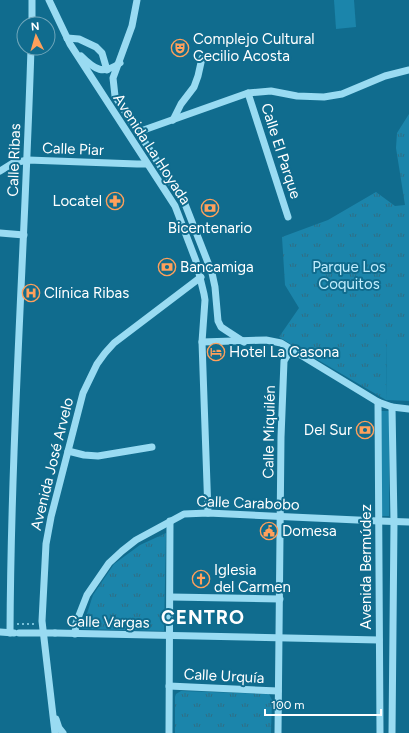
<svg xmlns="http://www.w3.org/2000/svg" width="409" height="733" viewBox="0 0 409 733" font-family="Figtree,sans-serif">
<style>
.grass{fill:url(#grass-tufts)}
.garden{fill:#1b85ab}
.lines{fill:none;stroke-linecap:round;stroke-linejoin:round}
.path{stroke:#99dbf2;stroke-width:1.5;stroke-dasharray:2 3;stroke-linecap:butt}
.minor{stroke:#99dbf2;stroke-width:7}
.minor-bridge{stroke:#99dbf2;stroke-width:7}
.labels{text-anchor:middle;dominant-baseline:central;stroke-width:4;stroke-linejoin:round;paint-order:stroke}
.poi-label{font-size:15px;fill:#fff;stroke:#106c8e;text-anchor:start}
.street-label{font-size:15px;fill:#fff;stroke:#106c8e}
.park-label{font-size:15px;fill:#c0edfd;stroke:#106c8e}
.district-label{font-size:19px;font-weight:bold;letter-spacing:1px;fill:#fff;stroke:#106c8e}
</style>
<defs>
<pattern id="grass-tufts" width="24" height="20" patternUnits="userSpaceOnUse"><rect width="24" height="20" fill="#1b85ab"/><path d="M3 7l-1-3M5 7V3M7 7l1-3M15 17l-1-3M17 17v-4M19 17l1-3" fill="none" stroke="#2f6e85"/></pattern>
</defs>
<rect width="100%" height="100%" fill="#106c8e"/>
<!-- grass -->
<g class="grass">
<polygon points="409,114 409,338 387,338 386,400 279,337 299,308 285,285 282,237 328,220 376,192 395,206 405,205 396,148 397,133"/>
<polygon points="166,533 164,631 82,629 93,595 114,564 140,545"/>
<polygon points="181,691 269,694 272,700 271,733 175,733 175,697 176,694"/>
</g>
<!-- garden -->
<g class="garden">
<polygon points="334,0 354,0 356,27 336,29"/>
<polygon points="387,338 409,338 409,401 386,400"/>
<polygon points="381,411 389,411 389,516 382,516"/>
</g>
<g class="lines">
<!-- path -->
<polyline class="path" points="17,624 35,624"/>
<!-- minor -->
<g class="minor">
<polyline points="49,0 70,44 175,206 196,261 204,294 205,300 202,342 208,513"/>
<polyline points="137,0 132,26 113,78 115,96 185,204 212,273 215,287 218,321 221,327 227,331 244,342"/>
<polyline points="32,24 32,0"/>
<polyline points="67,38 79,39 96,47 102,53 107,70"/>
<path d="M81 56C95 70 103 75 120 63"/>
<polyline points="248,93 288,217"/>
<polyline points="173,120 181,104 194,87 198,76 202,58"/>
<polyline points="138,132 248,93 271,91 297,96 324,97 342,94 385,76 409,70"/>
<polyline points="0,171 13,163 28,160 137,164 147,164"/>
<polyline points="0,233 24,235"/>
<polyline points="202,342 266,340 281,343 378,402 392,407 409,409"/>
<polyline points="378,402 380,733"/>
<polyline points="68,451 84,455 98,456 152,447"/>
<polyline points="171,597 280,599"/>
<polyline points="0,632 14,633"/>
<path d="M10 633C11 438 25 243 31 48"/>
<polyline points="55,633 379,640"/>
<polyline points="75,634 76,623 87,595 109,563 122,551 136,540 184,514 208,513 379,521 409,522"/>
<polyline points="169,686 278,691"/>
<polyline points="56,719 59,728 63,733"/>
<polyline points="55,733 42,621 46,544 51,517 83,393 97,364 105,353 114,343 201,277"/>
<polyline points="169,733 170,521"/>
<polyline points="278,733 281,437 284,361 291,349"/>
<polyline points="392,733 394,522 392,407"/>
</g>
<!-- minor-bridge -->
<polyline class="minor-bridge" points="19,633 55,633"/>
</g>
<!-- icons -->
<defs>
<symbol id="theatre-ring" viewBox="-11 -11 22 22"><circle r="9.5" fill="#106c8e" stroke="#ffa05b" stroke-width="1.5"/><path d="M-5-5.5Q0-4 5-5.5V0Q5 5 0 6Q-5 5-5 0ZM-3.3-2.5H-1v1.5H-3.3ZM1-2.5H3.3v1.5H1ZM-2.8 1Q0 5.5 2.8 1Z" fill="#ffa05b"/></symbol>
<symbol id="pharmacy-ring" viewBox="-11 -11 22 22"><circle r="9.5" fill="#106c8e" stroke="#ffa05b" stroke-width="1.5"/><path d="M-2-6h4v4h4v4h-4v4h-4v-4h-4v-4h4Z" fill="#ffa05b"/></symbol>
<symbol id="bank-ring" viewBox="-11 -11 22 22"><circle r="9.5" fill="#106c8e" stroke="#ffa05b" stroke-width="1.5"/><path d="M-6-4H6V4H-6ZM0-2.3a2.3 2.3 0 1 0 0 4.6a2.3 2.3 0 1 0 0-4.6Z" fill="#ffa05b"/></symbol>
<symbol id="hospital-ring" viewBox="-11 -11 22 22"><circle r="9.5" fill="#106c8e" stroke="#ffa05b" stroke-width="1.5"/><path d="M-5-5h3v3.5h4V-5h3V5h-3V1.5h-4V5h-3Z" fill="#ffa05b"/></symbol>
<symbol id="hotel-ring" viewBox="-11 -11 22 22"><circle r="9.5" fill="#106c8e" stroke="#ffa05b" stroke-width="1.5"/><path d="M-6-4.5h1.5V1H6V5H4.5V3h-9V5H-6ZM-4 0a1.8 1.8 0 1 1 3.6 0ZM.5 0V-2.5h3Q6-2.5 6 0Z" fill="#ffa05b"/></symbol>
<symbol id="civic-ring" viewBox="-11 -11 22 22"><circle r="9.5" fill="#106c8e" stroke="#ffa05b" stroke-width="1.5"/><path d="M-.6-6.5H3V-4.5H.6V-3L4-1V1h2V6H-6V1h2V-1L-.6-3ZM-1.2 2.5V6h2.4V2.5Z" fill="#ffa05b"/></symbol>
<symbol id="church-ring" viewBox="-11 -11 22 22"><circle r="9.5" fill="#106c8e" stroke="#ffa05b" stroke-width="1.5"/><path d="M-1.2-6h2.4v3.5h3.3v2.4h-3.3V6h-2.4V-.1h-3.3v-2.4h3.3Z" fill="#ffa05b"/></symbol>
</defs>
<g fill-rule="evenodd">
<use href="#theatre-ring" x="170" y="38" width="20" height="20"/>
<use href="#pharmacy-ring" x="105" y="191" width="20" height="20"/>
<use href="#bank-ring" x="200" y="198" width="20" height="20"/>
<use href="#bank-ring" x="157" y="257" width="20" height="20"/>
<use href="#hospital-ring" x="21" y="283" width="20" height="20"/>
<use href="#hotel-ring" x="206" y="342" width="20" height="20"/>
<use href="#bank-ring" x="355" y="420" width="20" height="20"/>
<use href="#civic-ring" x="259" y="521" width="20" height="20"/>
<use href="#church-ring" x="191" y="569" width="20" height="20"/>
</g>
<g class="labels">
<!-- poi labels -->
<g class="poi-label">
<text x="193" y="39">Complejo Cultural<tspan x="193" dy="17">Cecilio Acosta</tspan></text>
<text x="102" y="201" text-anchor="end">Locatel</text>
<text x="210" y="228" text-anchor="middle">Bicentenario</text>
<text x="180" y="267">Bancamiga</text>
<text x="44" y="293">Clínica Ribas</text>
<text x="229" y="352">Hotel La Casona</text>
<text x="352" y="430" text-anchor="end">Del Sur</text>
<text x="282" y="531">Domesa</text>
<text x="214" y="570">Iglesia<tspan x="214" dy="17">del Carmen</tspan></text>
</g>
<!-- street labels -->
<g class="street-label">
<text transform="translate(73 149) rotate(2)">Calle Piar</text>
<text transform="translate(152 149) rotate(57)">Avenida La Hoyada</text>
<text transform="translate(281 151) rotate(72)">Calle El Parque</text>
<text transform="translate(14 160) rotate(-88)">Calle Ribas</text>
<text transform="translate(269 432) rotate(-89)">Calle Miquilén</text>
<text transform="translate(52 464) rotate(-76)">Avenida José Arvelo</text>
<text transform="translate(248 503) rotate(2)">Calle Carabobo</text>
<text transform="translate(366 567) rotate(-90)">Avenida Bermúdez</text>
<text transform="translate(108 622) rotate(1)">Calle Vargas</text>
<text transform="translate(224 676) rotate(3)">Calle Urquía</text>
</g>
<!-- park labels -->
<g class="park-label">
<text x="349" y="267">Parque Los<tspan x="349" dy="17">Coquitos</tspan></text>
</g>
<!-- district labels -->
<g class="district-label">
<text x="203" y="617">CENTRO</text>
</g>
</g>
<!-- north arrow -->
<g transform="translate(36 36) rotate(355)"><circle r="19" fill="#106c8e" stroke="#70a7bb"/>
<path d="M0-3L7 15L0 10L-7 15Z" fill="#ffa05b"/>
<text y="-6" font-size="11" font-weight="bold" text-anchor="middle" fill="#ffffff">N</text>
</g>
<!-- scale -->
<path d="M265 709v6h116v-6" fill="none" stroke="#ffffff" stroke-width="2"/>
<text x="271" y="709" font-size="12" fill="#ffffff" stroke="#106c8e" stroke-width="3" paint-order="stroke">100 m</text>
</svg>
